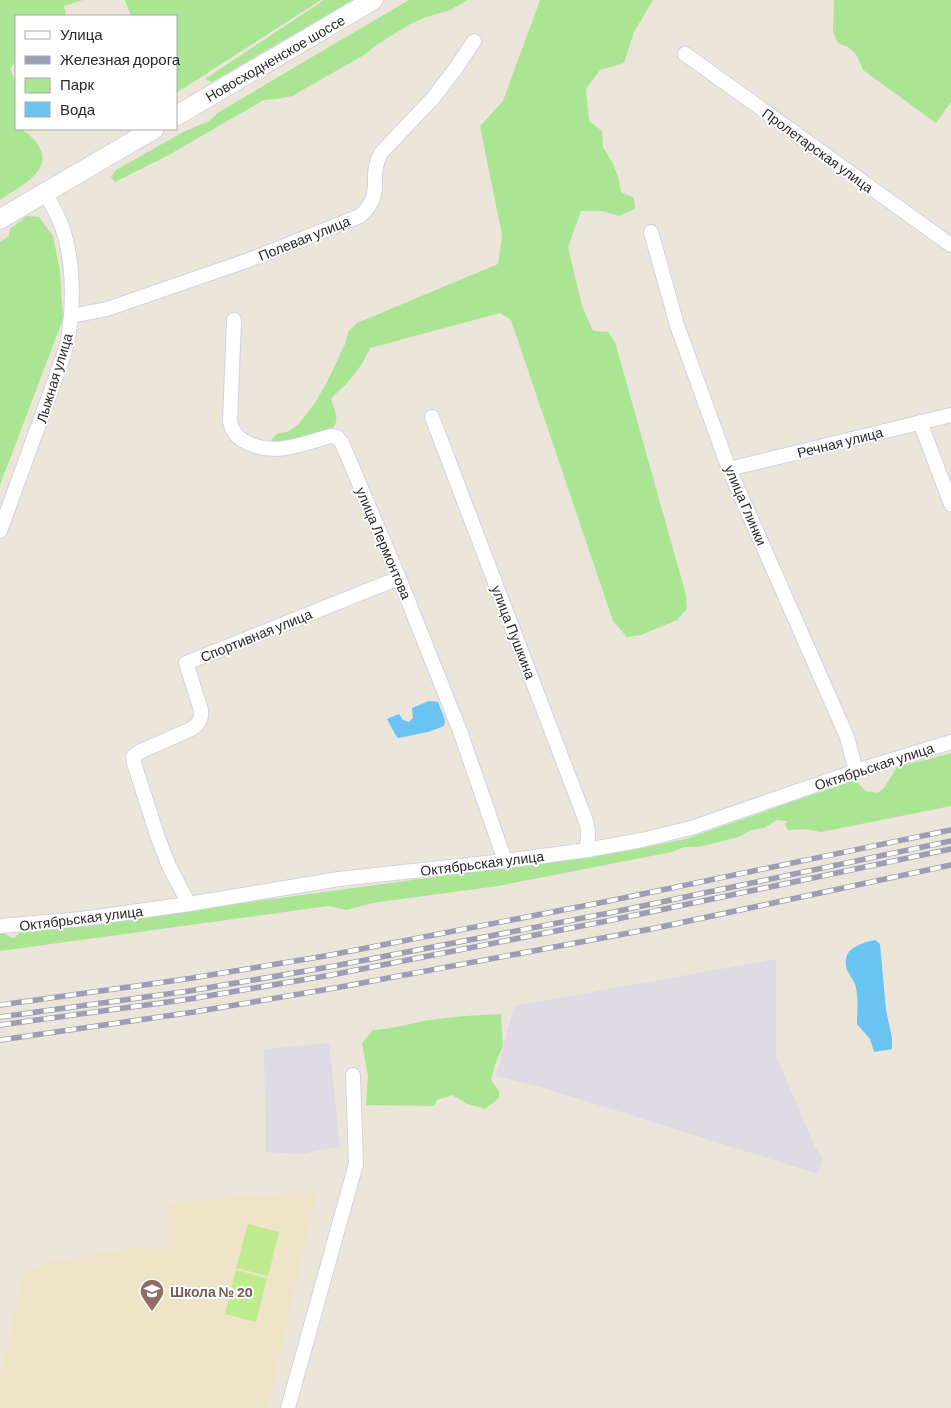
<svg xmlns="http://www.w3.org/2000/svg" width="951" height="1408" viewBox="0 0 951 1408" font-family="Barlow,sans-serif">
<style>
.industrial{fill:#dedbe4}
.education{fill:#eee5c8}
.green{fill:#aae594}
.pitch{fill:#beec8f}
.water{fill:#69c4f2}
.lines{fill:none;stroke-linecap:round;stroke-linejoin:round}
.street-casing{stroke:#cfd2e3;stroke-width:16}
.secondary-casing{stroke:#cfd2e3;stroke-width:21}
.street{stroke:#fff;stroke-width:14}
.secondary{stroke:#fff;stroke-width:19}
.rail-casing{stroke:#9d9eb4;stroke-width:5.5}
.rail{stroke:#fff;stroke-width:4;stroke-dasharray:11;stroke-linecap:butt}
.labels{text-anchor:middle;dominant-baseline:central;stroke-width:4;stroke-linejoin:round;paint-order:stroke}
.street-label{font-size:14px;fill:#292929;stroke:#fff}
.education-label{font-size:14px;font-weight:bold;fill:#785e54;stroke:#fff;text-anchor:start}
</style>
<rect width="100%" height="100%" fill="#ece5da"/>
<!-- industrial -->
<g class="industrial">
<polygon points="776,959 776,1055 814,1145 823,1159 818,1174 541,1087 496,1076 514,1006"/>
<polygon points="329,1043 340,1147 300,1154 266,1152 264,1049"/>
</g>
<!-- education -->
<polygon class="education" points="317,1191 268,1408 0,1408 0,1376 24,1272 43,1263 137,1247 168,1250 166,1203"/>
<!-- green -->
<g class="green">
<path d="M0 0H83L64 6 66 16H16V61L10 69 16 82V129C24 129 30 135 35 141 59 169 20 186 0 200Z"/>
<polygon points="125,0 321,0 176,93 176,16 131,16"/>
<polygon points="324,0 353,0 212,82 205,79"/>
<polygon points="409,0 468,0 450,10 424,18 410,24 375,46 364,55 292,96 278,99 264,100 167,156 115,182 111,177 116,170 183,132 209,121 219,112"/>
<path d="M540 0H653L634 32 624 63 600 70 586 89 589 121 602 131 603 147 612 162 618 176 621 192 634 198 635 209 618 216 603 211H581L568 247 582 306 593 331 608 332 615 342 686 595 687 609 677 620 641 635 627 637 613 621 511 320 500 313 370 348C365 360 356 373 348 382 342 389 335 393 331 400 336 414 341 421 329 432L282 446 270 442 274 437 279 433 287 432 298 425 315 403 327 382 345 344 348 332 357 323 498 264 502 235 480 126 503 101Z"/>
<path d="M834 0H951V102L936 123 863 70C857 53 854 49 838 43L833 31Z"/>
<polygon points="26,216 39,217 53,236 60,271 63,319 0,485 0,242 9,236 10,229"/>
<polygon points="951,753 951,806 821,832 805,829 788,830 785,825 787,821 777,820 764,828 751,830 739,837 699,847 684,847 672,852 498,886 372,903 347,910 328,906 0,951 0,933 3,932 8,936 14,938 19,933 25,930 177,912 627,851 686,839 855,780 866,791 878,793 884,788 897,767"/>
<path d="M501 1014 503 1046 496 1062 491 1080 499 1091V1098L485 1109 468 1104 452 1095 437 1100 434 1106 366 1105 368 1076 362 1043 373 1030C391 1029 406 1025 423 1021 448 1017 476 1015 501 1014Z"/>
</g>
<!-- pitch -->
<g class="pitch">
<polygon points="248,1224 279,1232 268,1276 236,1268"/>
<polygon points="236,1270 267,1278 256,1322 225,1314"/>
</g>
<!-- water -->
<g class="water">
<polygon points="429,701 438,702 445,720 444,726 428,732 398,738 395,734 387,719 399,714 403,720 409,722 413,718 412,708"/>
<path d="M875 940 880 944 886 1010 892 1038V1049L874 1052 870 1039 857 1024C857 1011 859 997 855 984 853 979 849 975 847 970 841 949 858 944 875 940Z"/>
</g>
<g class="lines">
<defs>
<g id="street">
<polyline points="685,54 951,245"/>
<polyline points="651,232 677,325 729,469 847,737 856,771"/>
<path d="M71 316 107 309 249 260 360 216C386 193 367 178 381 153L434 97 456 68 474 41"/>
<path d="M234 320 230 422C233 434 239 439 250 444 276 456 305 443 331 436L337 437 342 443 399 578 460 731 505 861"/>
<polyline points="432,417 587,824 588,834 587,850"/>
<polyline points="920,422 951,504"/>
<polyline points="729,469 951,415"/>
<path d="M0 531 56 377C61 362 67 348 69 333 74 301 73 257 62 227 58 215 51 204 45 192"/>
<path d="M189 904 169 866 158 838 134 763 133 757 139 752 189 730C198 726 202 720 201 710L186 663 399 578"/>
<polyline points="0,926 82,919 189,904 339,879 505,861 587,850 642,840 691,828 856,771 951,742"/>
<polyline points="288,1408 356,1164 353,1075"/>
</g>
<g id="secondary">
<polyline points="176,116 373,0"/>
<polyline points="0,219 154,129"/>
</g>
</defs>
<!-- street casing -->
<use href="#street" class="street-casing"/>
<!-- secondary casing -->
<use href="#secondary" class="secondary-casing"/>
<!-- street -->
<use href="#street" class="street"/>
<!-- secondary -->
<use href="#secondary" class="secondary"/>
<defs>
<g id="rail">
<polyline points="0,1005 186,979 325,956 604,902 951,830"/>
<polyline points="0,1017 189,991 329,967 609,913 951,841"/>
<polyline points="0,1025 190,999 331,975 612,920 951,849"/>
<polyline points="0,1040 194,1012 335,988 656,928 951,865"/>
</g>
</defs>
<!-- rail casing -->
<use href="#rail" class="rail-casing"/>
<!-- rail -->
<use href="#rail" class="rail"/>
</g>
<!-- icons -->
<defs>
<symbol id="school-pin" viewBox="-11 -11 22 30"><path d="M0 17L-7.5 6A9.5 9.5 0 1 1 7.5 6Z" fill="#8d6e63" stroke="#fff"/><path d="M0-5L7-2L0 1L-7-2ZM-4 1L0 2.5L4 1V4Q0 6-4 4Z" fill="#fff"/></symbol>
</defs>
<g fill-rule="evenodd">
<use href="#school-pin" x="138" y="1277" width="28" height="38"/>
</g>
<g class="labels">
<!-- street labels -->
<g class="street-label">
<text transform="translate(275 58) rotate(-30)">Новосходненское шоссе</text>
<text transform="translate(818 150) rotate(36)">Пролетарская улица</text>
<text transform="translate(304 238) rotate(-22)">Полевая улица</text>
<text transform="translate(54 378) rotate(-73)">Лыжная улица</text>
<text transform="translate(840 442) rotate(-14)">Речная улица</text>
<text transform="translate(746 505) rotate(67)">улица Глинки</text>
<text transform="translate(384 543) rotate(67)">улица Лермонтова</text>
<text transform="translate(514 632) rotate(69)">улица Пушкина</text>
<text transform="translate(256 635) rotate(-22)">Спортивная улица</text>
<text transform="translate(874 766) rotate(-18)">Октябрьская улица</text>
<text transform="translate(482 863) rotate(-7)">Октябрьская улица</text>
<text transform="translate(81 918) rotate(-7)">Октябрьская улица</text>
</g>
<!-- education labels -->
<g class="education-label">
<text x="170" y="1291">Школа № 20</text>
</g>
</g>
<!-- legend -->
<rect x="15" y="15" width="162" height="115" fill="#ffffff" stroke="#a9a9a9"/>
<rect x="25" y="31" width="25" height="8" fill="#ffffff" stroke="#a9a9a9"/>
<text x="60" y="40" font-size="15" fill="#292929">Улица</text>
<rect x="25" y="56" width="25" height="8" fill="#9d9eb4" stroke="#a9a9a9"/>
<text x="60" y="65" font-size="15" fill="#292929">Железная дорога</text>
<rect x="25" y="78" width="25" height="15" fill="#aae594" stroke="#a9a9a9"/>
<text x="60" y="90" font-size="15" fill="#292929">Парк</text>
<rect x="25" y="102" width="25" height="15" fill="#69c4f2" stroke="#a9a9a9"/>
<text x="60" y="115" font-size="15" fill="#292929">Вода</text>
</svg>
